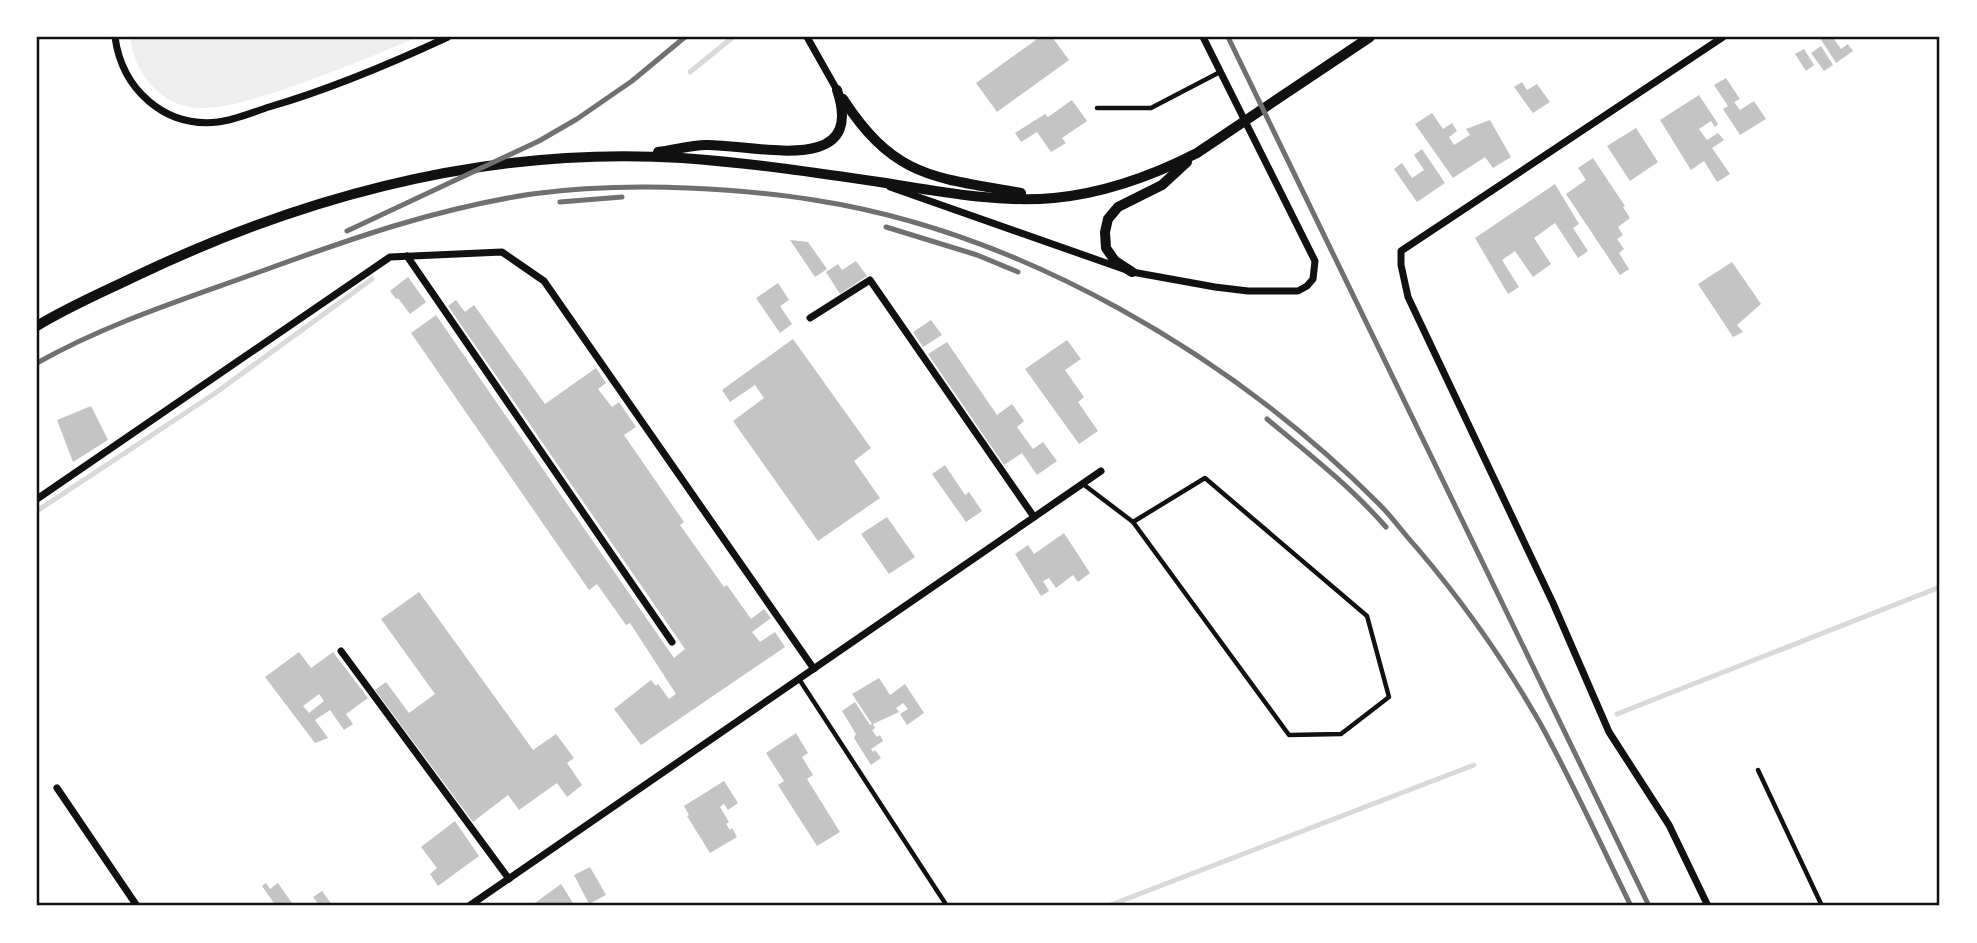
<svg xmlns="http://www.w3.org/2000/svg" width="1977" height="943" viewBox="0 0 1977 943" font-family="Lato,sans-serif">
<style>
.green{fill:#eee}
.lines{fill:none;stroke-linecap:round;stroke-linejoin:round}
.stream{stroke:#d9d9d9;stroke-width:5}
.building{fill:#c4c4c4;fill-rule:evenodd}
.service{stroke:#111;stroke-width:4.5}
.minor{stroke:#111;stroke-width:7}
.tertiary{stroke:#111;stroke-width:10}
.rail{stroke:#707070;stroke-width:5}
.neatline{fill:none;stroke:#111;stroke-width:2.5}
</style>
<rect width="100%" height="100%" fill="#fff"/>
<!-- green -->
<path class="green" d="M130 37H417C373 57 327 74 282 90 255 98 227 109 198 108 160 106 134 72 130 37Z"/>
<g class="lines">
<!-- stream -->
<g class="stream">
<polyline points="690,72 733,37"/>
<polyline points="37,511 214,394 372,279"/>
<polyline points="1617,714 1940,587"/>
<polyline points="1108,906 1474,765"/>
</g>
</g>
<!-- building -->
<g class="building">
<polygon points="1040,37 1052,37 1069,60 997,112 976,83"/>
<polygon points="1823,37 1837,37 1834,39 1841,49 1848,44 1853,51 1836,63 1820,38"/>
<polygon points="1821,46 1833,65 1824,71 1811,53"/>
<polygon points="1804,49 1814,65 1806,71 1795,54"/>
<polygon points="1726,78 1740,99 1734,102 1740,110 1754,101 1766,119 1740,135 1723,109 1728,106 1714,85"/>
<polygon points="1522,82 1527,90 1537,84 1550,102 1533,113 1514,87"/>
<polygon points="1699,95 1718,124 1715,127 1711,121 1699,129 1707,140 1718,133 1724,140 1712,148 1730,174 1717,182 1704,161 1691,170 1660,120"/>
<polygon points="1072,100 1087,121 1062,138 1066,143 1051,152 1037,132 1021,142 1015,133 1045,114 1048,117"/>
<polygon points="1432,113 1443,129 1452,123 1457,131 1449,137 1454,145 1470,135 1466,129 1490,120 1511,157 1493,168 1485,157 1453,178 1415,124"/>
<polygon points="1636,128 1658,162 1630,181 1607,146"/>
<polygon points="1422,149 1445,183 1417,202 1394,169 1402,163 1412,178 1424,170 1414,155"/>
<polygon points="1593,158 1625,206 1623,207 1630,218 1618,227 1623,235 1617,239 1624,249 1619,253 1629,269 1620,275 1566,194 1586,180 1578,168"/>
<polygon points="1555,184 1579,224 1573,228 1588,251 1578,258 1555,223 1534,238 1551,264 1533,277 1515,251 1502,260 1519,287 1508,294 1475,238"/>
<polygon points="790,240 808,242 827,269 815,277"/>
<polygon points="856,261 867,276 840,294 826,272 838,264 842,270"/>
<polygon points="1732,262 1761,304 1737,325 1743,332 1733,337 1698,284"/>
<polygon points="408,277 426,302 410,314 398,298 396,299 390,291"/>
<polygon points="778,283 789,300 780,306 792,324 780,333 756,298"/>
<polygon points="456,300 465,312 474,305 545,404 596,368 606,383 598,389 612,407 619,402 636,427 624,435 684,522 680,525 724,587 727,585 751,619 764,609 771,618 752,632 760,642 775,632 785,647 641,745 614,709 651,680 656,686 658,684 669,699 676,694 630,623 626,625 597,584 589,590 411,333 436,315 674,658 685,649 448,306"/>
<polygon points="931,320 942,335 923,347 913,332"/>
<polygon points="793,339 871,448 854,461 880,498 818,541 733,421 764,398 755,385 730,402 722,390"/>
<polygon points="1067,340 1081,359 1065,370 1084,397 1078,402 1098,431 1079,444 1025,369"/>
<polygon points="947,342 997,415 1012,404 1024,421 1017,427 1033,449 1043,442 1057,461 1037,475 1022,453 1004,465 928,354"/>
<polygon points="91,406 108,440 73,462 57,420"/>
<polygon points="945,465 965,495 969,492 982,511 966,522 932,474"/>
<polygon points="887,517 915,557 889,574 861,534"/>
<polygon points="1064,533 1090,573 1078,582 1073,575 1056,588 1049,578 1043,581 1049,591 1041,596 1015,554 1028,545 1034,554"/>
<polygon points="419,592 533,750 556,734 574,758 567,763 582,785 567,797 557,783 519,810 508,795 473,822 375,690 386,682 409,713 435,694 381,619"/>
<path d="M299 652 311 668 333 652 368 698 346 714 353 724 344 730 330 710 315 720 328 738 315 743 265 677ZM319 694 324 701 309 713 303 706Z"/>
<polygon points="879,678 890,695 905,684 924,713 907,725 900,714 908,709 903,703 896,708 899,712 873,724 875,728 872,730 877,737 880,735 883,741 871,749 873,752 875,750 881,758 871,765 854,738 856,734 842,711 855,702 870,725 872,724 852,694"/>
<polygon points="796,733 808,753 802,757 813,775 807,779 840,832 817,846 778,785 784,781 766,753"/>
<polygon points="724,781 738,803 728,810 724,804 720,807 729,822 726,824 730,830 732,828 737,837 710,853 687,816 689,815 684,806"/>
<polygon points="455,821 479,856 438,886 430,874 437,868 421,847"/>
<polygon points="590,867 606,895 589,904 574,875"/>
<polygon points="266,883 270,889 278,883 294,906 276,906 262,886"/>
<polygon points="561,884 575,906 537,906 535,903"/>
<polygon points="322,891 333,906 320,906 313,897"/>
</g>
<g class="lines">
<!-- service -->
<g class="service">
<polyline points="1097,108 1151,108 1220,72"/>
<polygon points="1205,478 1367,616 1389,697 1341,734 1289,735 1133,522"/>
<polyline points="1083,484 1133,522"/>
<polyline points="799,679 947,906"/>
<polyline points="1758,770 1822,906"/>
</g>
<!-- minor -->
<g class="minor">
<path d="M115 37C122 89 164 128 218 122 235 120 253 112 269 107 331 89 390 64 448 37"/>
<polyline points="807,37 837,90"/>
<polyline points="890,187 1132,272 1215,287 1248,291 1298,291 1307,286 1313,279 1315,261 1203,37"/>
<polyline points="407,256 672,642"/>
<polyline points="810,318 870,280 1034,517"/>
<polyline points="37,499 390,257 502,252 544,281 814,669"/>
<polyline points="341,651 509,879"/>
<polyline points="57,788 137,906"/>
<polyline points="469,906 1101,471"/>
<polyline points="1708,906 1669,825 1609,732 1553,603 1408,297 1401,265 1401,251 1723,37"/>
</g>
<!-- tertiary -->
<g class="tertiary">
<path d="M843 99C895 179 935 177 1021 193"/>
<path d="M658 152C674 150 691 145 706 145 754 144 867 178 837 90"/>
<polyline points="1132,272 1115,261 1106,248 1105,232 1108,219 1118,207 1162,185 1187,162"/>
<path d="M37 326C68 307 101 293 134 277 305 195 491 146 682 158 751 163 819 173 886 183 941 192 999 203 1054 198 1106 193 1152 176 1197 153L1370 37"/>
</g>
<!-- rail -->
<g class="rail">
<polyline points="1228,37 1649,906"/>
<polyline points="560,202 622,197"/>
<polyline points="886,227 977,255 1018,272"/>
<polyline points="347,231 539,141 577,119 632,81 685,37"/>
<path d="M37 363C108 323 185 299 262 271 350 239 438 208 532 194 584 187 636 186 688 188 730 190 772 193 814 200 1021 232 1232 356 1379 504 1393 518 1404 534 1417 548 1463 602 1505 662 1540 723 1573 783 1601 845 1631 906"/>
<path d="M1267 419C1308 453 1351 487 1386 527"/>
</g>
</g>
<!-- border -->
<rect width="1977" height="943" fill="none" stroke="#ffffff" stroke-width="77"/>
<rect x="38" y="38" width="1900" height="866" class="neatline"/>
</svg>
